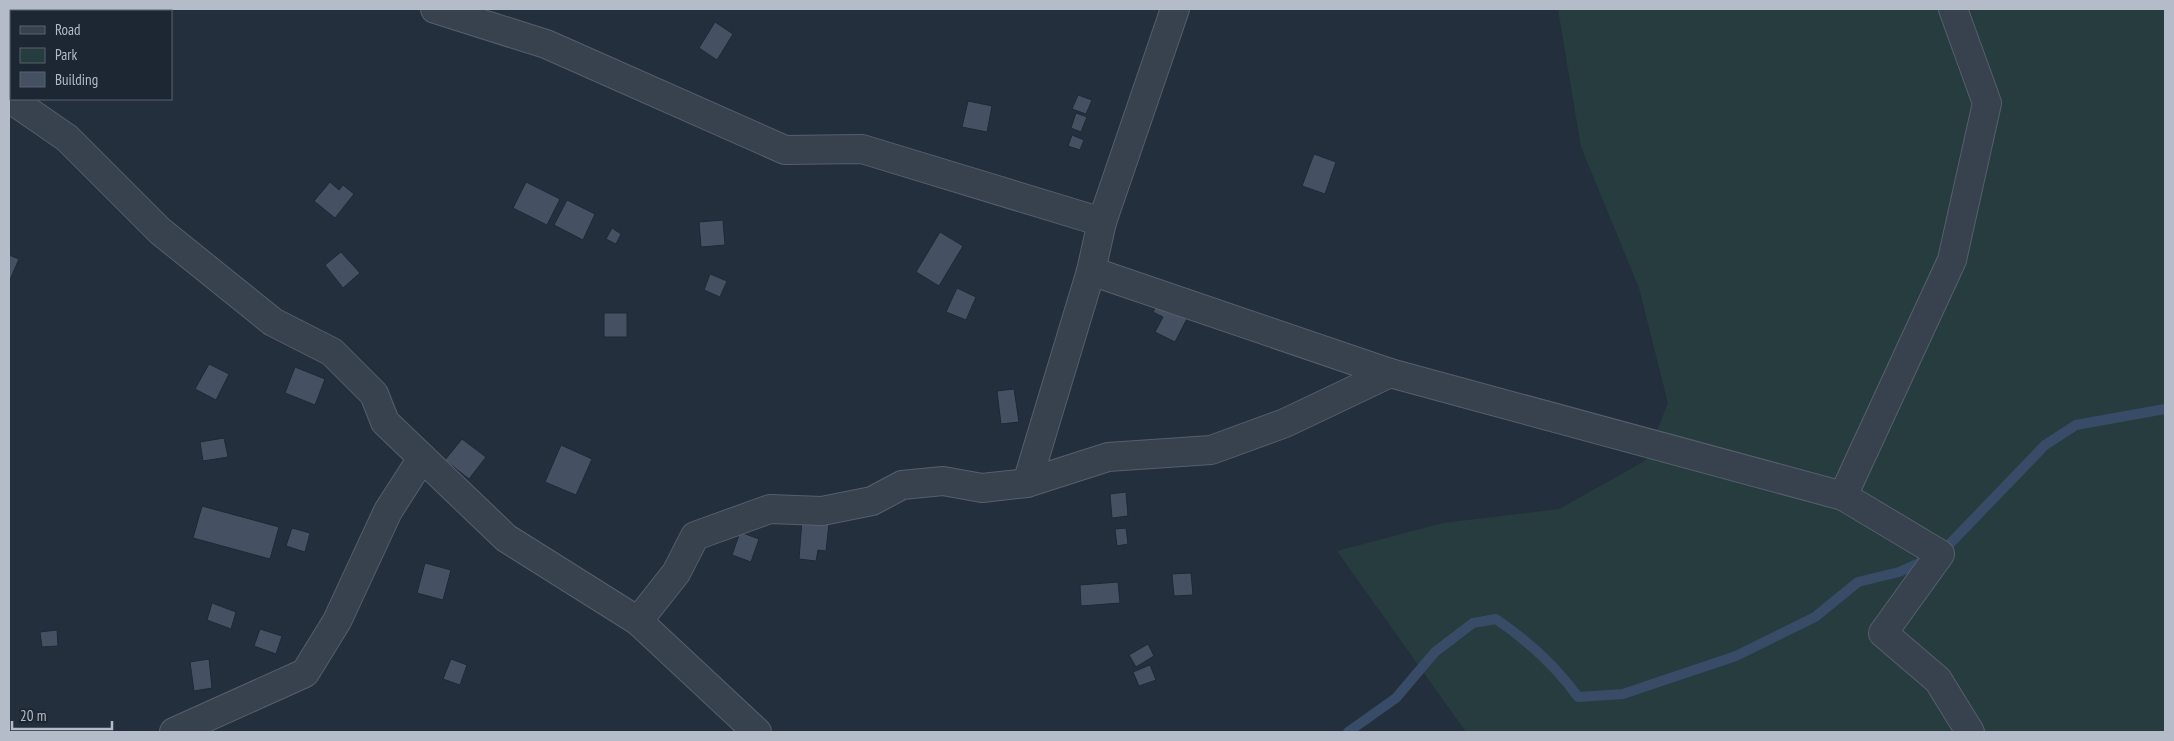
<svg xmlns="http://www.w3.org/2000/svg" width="2174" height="741" viewBox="0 0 2174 741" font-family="'PT Sans Narrow',sans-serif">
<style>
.green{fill:#263c3f}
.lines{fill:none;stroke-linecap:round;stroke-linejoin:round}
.stream{stroke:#394c67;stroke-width:10}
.building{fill:#455162;stroke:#1f2835}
.minor-casing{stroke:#565f6c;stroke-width:30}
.minor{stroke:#38414e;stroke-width:28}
</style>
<rect width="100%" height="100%" fill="#242f3e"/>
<!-- green -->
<polygon class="green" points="1558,9 2165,9 2165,732 1466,732 1337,551 1443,523 1559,509 1645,461 1668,403 1639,288 1581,147"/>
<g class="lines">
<!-- stream -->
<g class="stream">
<polyline points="1941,553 2045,445 2076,425 2165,409"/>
<path d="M1348 732 1396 698 1435 652 1473 623 1496 619C1528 641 1555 665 1578 697L1623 694 1736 656 1815 617 1858 582 1899 572 1926 560"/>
</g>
</g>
<!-- building -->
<g class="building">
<polygon points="715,22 733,34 717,60 699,48"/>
<polygon points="1078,95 1092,100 1086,114 1072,109"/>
<polygon points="968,101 992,106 987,132 962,127"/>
<polygon points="1076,113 1087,117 1081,132 1071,128"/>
<polygon points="1072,135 1084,140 1080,150 1068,146"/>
<polygon points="1314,154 1336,162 1325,194 1302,186"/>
<polygon points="330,182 339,190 343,185 354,194 335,218 314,201"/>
<polygon points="526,182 560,199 547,225 513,208"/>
<polygon points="567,200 595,214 583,240 554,225"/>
<polygon points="723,220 725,245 701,247 699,222"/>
<polygon points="612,228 621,234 616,244 606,239"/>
<polygon points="940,232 963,246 939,286 916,272"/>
<polygon points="341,252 360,273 343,288 325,265"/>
<polygon points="9,255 19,259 9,282"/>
<polygon points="710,274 727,281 720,297 704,290"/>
<polygon points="957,288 976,297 966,320 946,312"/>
<polygon points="1162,296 1191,311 1175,342 1155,332 1163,317 1153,312"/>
<rect x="604" y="313" width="23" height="24"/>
<polygon points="209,364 229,374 216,400 195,389"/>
<polygon points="295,367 325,379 315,405 285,393"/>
<polygon points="1014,389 1019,422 1001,424 997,391"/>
<polygon points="224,438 228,457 203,461 200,442"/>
<polygon points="462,439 486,457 469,479 445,460"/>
<polygon points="561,445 592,459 576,495 545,482"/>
<polygon points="1126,492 1128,516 1112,518 1110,494"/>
<polygon points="202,506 279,527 270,559 193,538"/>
<polygon points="802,520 829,523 826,551 818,550 816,561 799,559"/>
<polygon points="292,528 310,533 305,552 286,546"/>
<polygon points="1126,528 1128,544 1117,546 1115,529"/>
<polygon points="740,532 759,539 751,562 732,555"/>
<polygon points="425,563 451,570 443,600 417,593"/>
<polygon points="1191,573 1193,595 1174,596 1172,574"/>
<polygon points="1118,582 1120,603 1081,606 1080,585"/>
<polygon points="212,603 236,612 231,629 207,620"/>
<polygon points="260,629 282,636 276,654 254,646"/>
<polygon points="57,630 58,646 42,647 40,632"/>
<polygon points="1148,644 1154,656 1136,667 1129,655"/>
<polygon points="209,659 212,688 194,691 190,662"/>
<polygon points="451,659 467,665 460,685 443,679"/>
<polygon points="1150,665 1156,680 1139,686 1133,672"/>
</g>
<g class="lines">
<defs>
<g id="minor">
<polyline points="435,9 546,44 785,150 862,149 1102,222"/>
<polyline points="1953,9 1987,103 1952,260 1843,496 1940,554 1883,633 1938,680 1970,732"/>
<polyline points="9,98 67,138 160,231 273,322 332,352 374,394 385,422 506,538 638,621 757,732"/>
<polyline points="1091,271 1390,373"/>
<polyline points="1027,483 1091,271 1102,222 1175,9"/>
<polyline points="638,621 676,573 695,536 770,509 822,511 872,501 902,485 943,481 982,488 1027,483 1108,457 1211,450 1285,423 1390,373 1843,496"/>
<polyline points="174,732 305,673 337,621 388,511 422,458"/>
</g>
</defs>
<!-- minor casing -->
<use href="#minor" class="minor-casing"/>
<!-- minor -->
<use href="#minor" class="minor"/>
</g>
<!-- border -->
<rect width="2174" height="741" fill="none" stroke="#b4bcc9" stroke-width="20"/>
<!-- legend -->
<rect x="10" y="10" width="162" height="90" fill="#1d2633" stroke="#59626f"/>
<rect x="20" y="26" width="25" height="8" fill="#38414e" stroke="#59626f"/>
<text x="55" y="35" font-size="15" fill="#b4bcc9">Road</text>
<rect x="20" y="48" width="25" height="15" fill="#263c3f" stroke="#59626f"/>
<text x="55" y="60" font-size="15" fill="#b4bcc9">Park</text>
<rect x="20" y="72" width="25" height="15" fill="#455162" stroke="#59626f"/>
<text x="55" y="85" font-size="15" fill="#b4bcc9">Building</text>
<!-- scale -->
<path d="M12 721v8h100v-8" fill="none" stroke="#b4bcc9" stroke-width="2.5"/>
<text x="20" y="721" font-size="15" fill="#b4bcc9" stroke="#1d2633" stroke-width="4" paint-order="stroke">20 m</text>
</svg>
